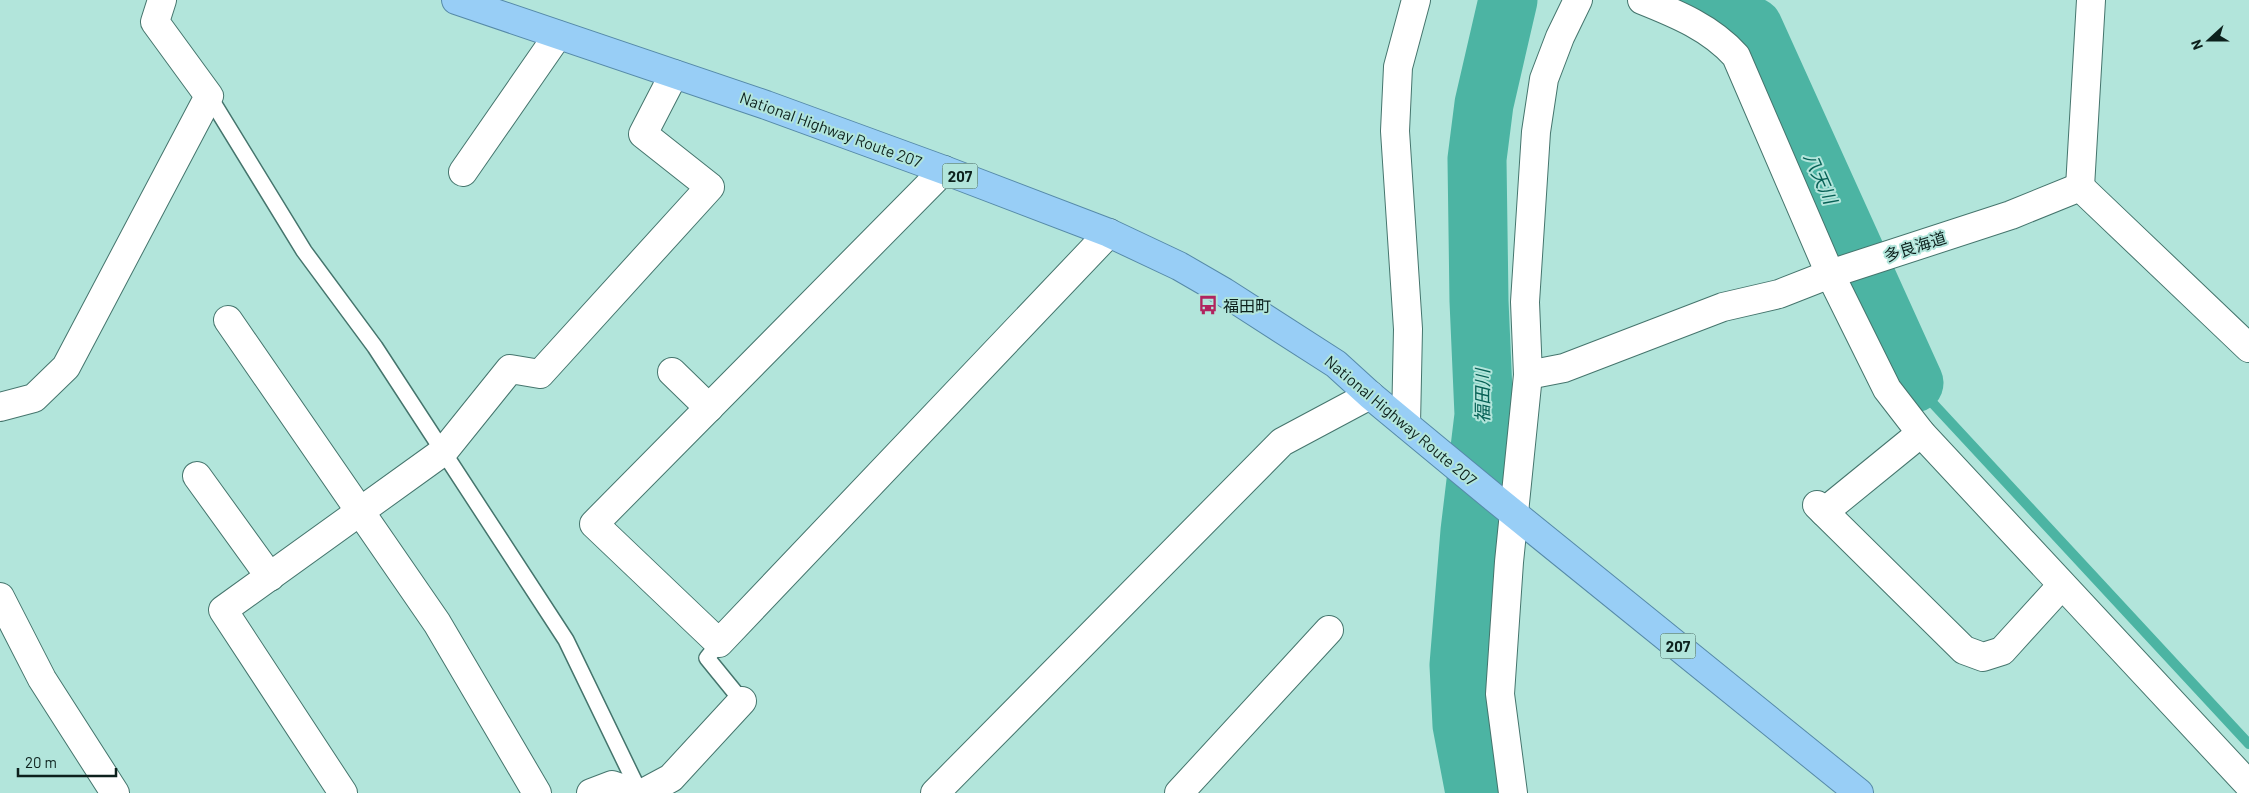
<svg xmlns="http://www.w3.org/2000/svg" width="2249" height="793" viewBox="0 0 2249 793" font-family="Barlow,'Noto Sans JP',sans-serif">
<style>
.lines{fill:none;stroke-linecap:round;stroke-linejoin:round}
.stream{stroke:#4cb4a3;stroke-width:10}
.river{stroke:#4cb4a3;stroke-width:59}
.service-casing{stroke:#45756d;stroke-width:18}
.minor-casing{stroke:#45756d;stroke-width:30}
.trunk-casing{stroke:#568aa8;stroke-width:30}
.service{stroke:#fff;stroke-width:15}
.minor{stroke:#fff;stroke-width:28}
.trunk{stroke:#98cef6;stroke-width:28}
.labels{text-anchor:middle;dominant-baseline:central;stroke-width:4;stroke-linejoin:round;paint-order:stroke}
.shield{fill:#b2e5db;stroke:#3e5c56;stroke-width:1}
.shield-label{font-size:15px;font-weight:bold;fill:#0d211d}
.street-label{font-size:16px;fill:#0d211d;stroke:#b2e5db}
.poi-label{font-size:16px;fill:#0d211d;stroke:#b2e5db;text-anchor:start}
.water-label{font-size:18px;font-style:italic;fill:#076156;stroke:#b2e5db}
</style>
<rect width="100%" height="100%" fill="#b2e5db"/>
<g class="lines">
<!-- stream -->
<polyline class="stream" points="1914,383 2249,744"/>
<!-- river -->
<g class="river">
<polyline points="1700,0 1753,27 1914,383"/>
<polyline points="1475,793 1462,725 1459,665 1470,531 1484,415 1479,301 1477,159 1484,104 1508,0"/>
</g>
<defs>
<g id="service">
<polyline points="209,96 304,251 375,347 566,640 640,793"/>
<polyline points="719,643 707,658 742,701"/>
</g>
<g id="minor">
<path d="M1642 0C1677 14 1711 28 1736 56L1830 274 1887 389 1921 433 2249 785"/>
<polyline points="944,170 594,524 719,643 1109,233"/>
<polyline points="463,172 558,35"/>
<polyline points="2080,187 2091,0"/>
<polyline points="228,320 437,623 537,793"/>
<polyline points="672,372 709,408"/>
<polyline points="1528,375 1564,368 1723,307 1779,294 1830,274 2011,215 2080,187 2249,348"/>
<polyline points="0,407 34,398 66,367 209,96 155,22 162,0"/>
<polyline points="1406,424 1408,329 1395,131 1398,67 1416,0"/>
<polyline points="197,476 270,577"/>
<polyline points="1817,505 1964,650 1983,657 2002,651 2062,585"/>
<polyline points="1824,512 1921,433"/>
<polyline points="0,597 42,679 115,793"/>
<polyline points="343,793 223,610 444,451 510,369 540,374 710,187 643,134 674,74"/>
<polyline points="591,793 612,785 636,793"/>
<polyline points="643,793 671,778 742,701"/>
<polyline points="935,793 1282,442 1370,395"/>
<polyline points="1179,793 1329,630"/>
<polyline points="1513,793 1500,694 1509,562 1528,375 1525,302 1536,132 1544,79 1560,37 1578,0"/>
</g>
<polyline id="trunk" points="456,0 766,105 944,170 1109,233 1179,266 1224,292 1336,364 1370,395 1497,500 1859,793"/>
</defs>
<!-- service casing -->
<use href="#service" class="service-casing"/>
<!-- minor casing -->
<use href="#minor" class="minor-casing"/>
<!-- trunk casing -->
<use href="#trunk" class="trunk-casing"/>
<!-- service -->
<use href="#service" class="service"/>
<!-- minor -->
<use href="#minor" class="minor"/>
<!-- trunk -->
<use href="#trunk" class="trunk"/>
</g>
<!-- icons -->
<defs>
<symbol id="bus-bare" viewBox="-9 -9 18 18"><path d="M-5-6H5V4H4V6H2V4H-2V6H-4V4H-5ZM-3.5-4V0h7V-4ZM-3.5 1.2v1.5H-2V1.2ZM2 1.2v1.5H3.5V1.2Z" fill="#b1245f" stroke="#b2e5db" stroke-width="2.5" paint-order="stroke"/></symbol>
</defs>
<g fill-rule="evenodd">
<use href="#bus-bare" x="1194" y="291" width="28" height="28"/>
</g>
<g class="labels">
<!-- shield labels -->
<g class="shield">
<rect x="942.5" y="163.5" width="35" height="25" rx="4"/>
<rect x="1660.5" y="633.5" width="35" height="25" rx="4"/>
</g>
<g class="shield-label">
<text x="960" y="176">207</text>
<text x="1678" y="646">207</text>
</g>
<!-- street labels -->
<g class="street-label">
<text transform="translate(831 129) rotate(20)">National Highway Route 207</text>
<text transform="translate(1915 246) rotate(-18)">多良海道</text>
<text transform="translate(1401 420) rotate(40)">National Highway Route 207</text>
</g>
<!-- poi labels -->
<g class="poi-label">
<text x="1223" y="305">福田町</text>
</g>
<!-- water labels -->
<g class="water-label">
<text transform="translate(1821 178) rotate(66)">八天川</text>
<text transform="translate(1482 396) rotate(-90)">福田川</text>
</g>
</g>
<!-- north arrow -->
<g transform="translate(2209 40) rotate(249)" stroke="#b2e5db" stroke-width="4" paint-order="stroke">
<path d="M0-4L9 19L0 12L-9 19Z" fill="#0d211d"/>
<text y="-8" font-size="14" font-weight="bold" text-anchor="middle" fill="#0d211d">N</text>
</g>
<!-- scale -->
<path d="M18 768v8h98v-8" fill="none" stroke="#0d211d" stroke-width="2.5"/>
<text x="25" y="768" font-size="15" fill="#0d211d" stroke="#b2e5db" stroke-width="4" paint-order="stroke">20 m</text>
</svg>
